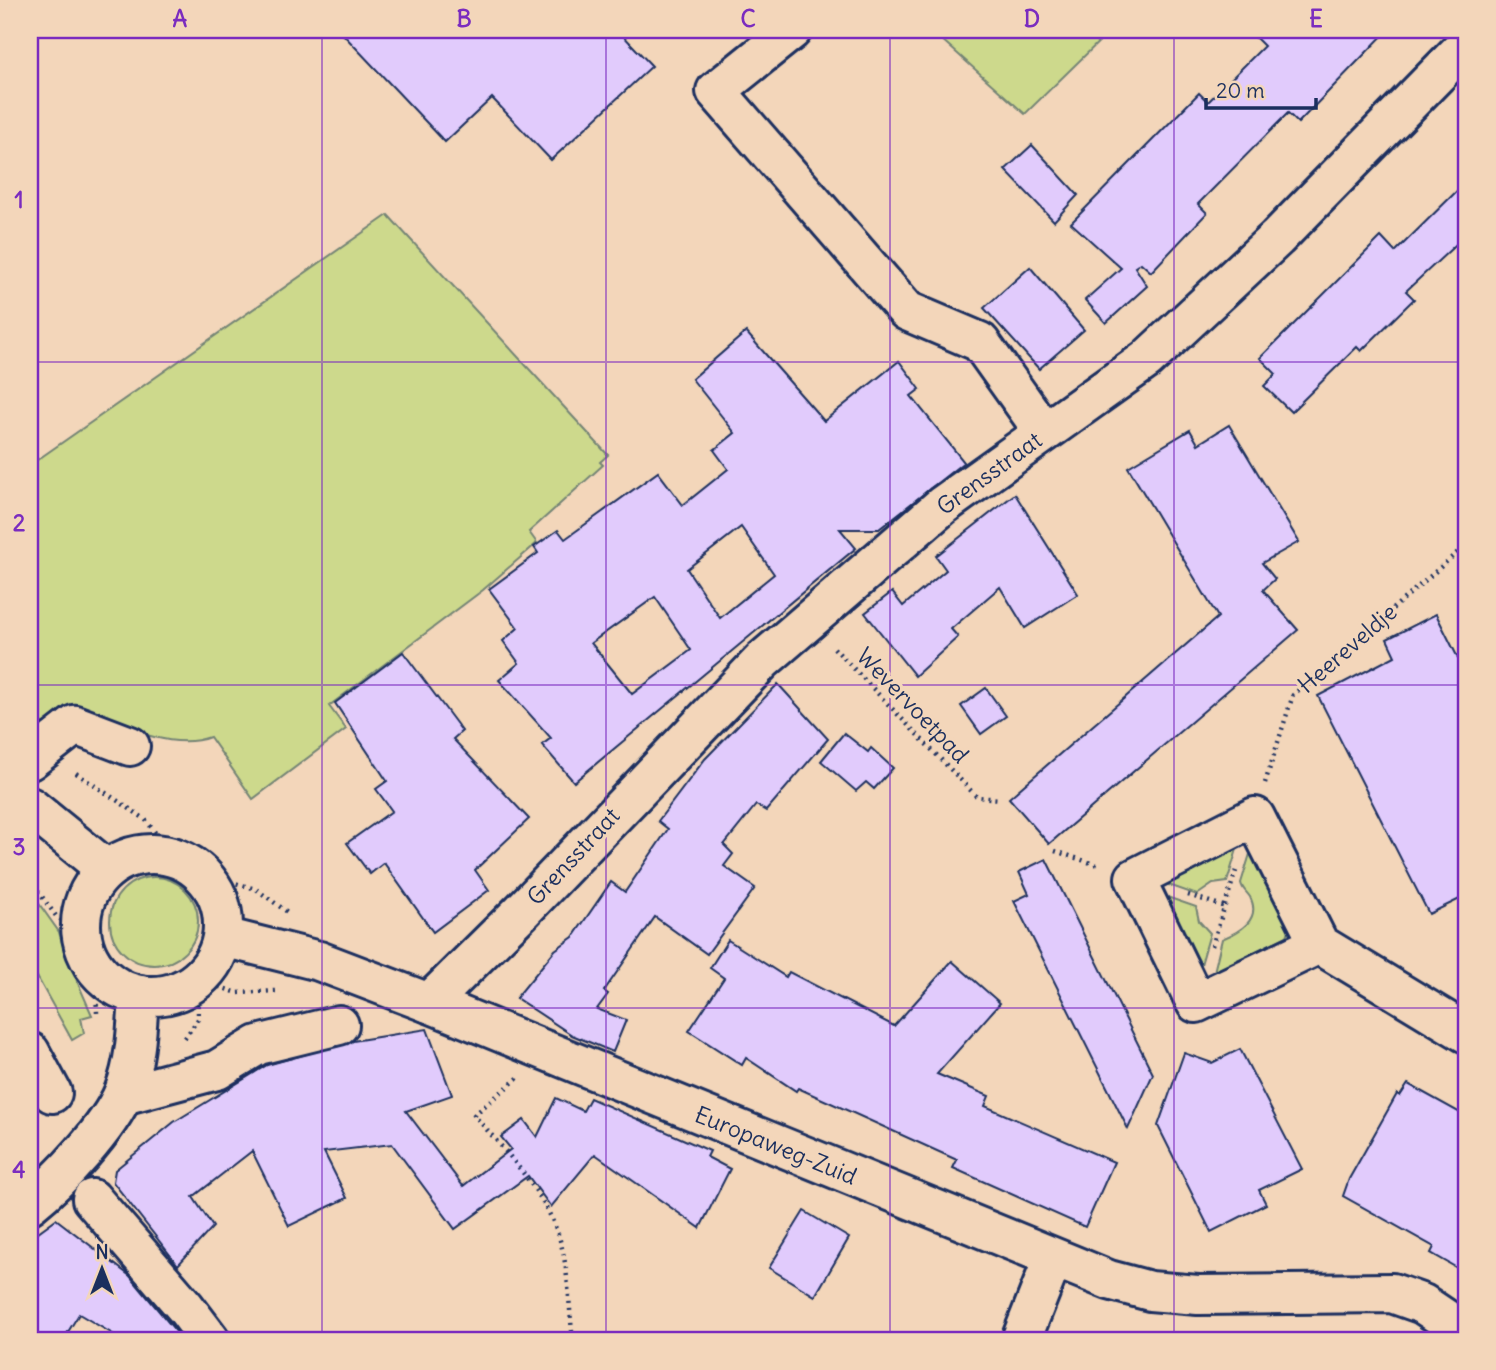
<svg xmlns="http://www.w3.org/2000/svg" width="1496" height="1370" viewBox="0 0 1496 1370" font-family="Delius,sans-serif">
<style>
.green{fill:#cdd98c;stroke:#748475;stroke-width:2}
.building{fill:#e1cbfc;stroke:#1b2f5e;stroke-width:2;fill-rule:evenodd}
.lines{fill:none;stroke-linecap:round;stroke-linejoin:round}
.minor-casing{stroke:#1b2f5e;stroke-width:44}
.major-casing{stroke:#1b2f5e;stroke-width:44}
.path{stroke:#1b2f5e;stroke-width:4.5;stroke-dasharray:2 5;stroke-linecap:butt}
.minor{stroke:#f3d6ba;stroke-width:38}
.major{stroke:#f3d6ba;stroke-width:38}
.grid{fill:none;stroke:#7b2cbf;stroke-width:2;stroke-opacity:0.55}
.labels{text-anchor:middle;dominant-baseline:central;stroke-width:7;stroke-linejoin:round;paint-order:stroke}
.street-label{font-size:23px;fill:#1b2f5e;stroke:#f3d6ba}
.neatline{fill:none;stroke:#7b2cbf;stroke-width:2.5}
.grid-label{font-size:23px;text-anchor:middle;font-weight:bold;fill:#7b2cbf}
</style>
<rect width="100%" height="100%" fill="#f3d6ba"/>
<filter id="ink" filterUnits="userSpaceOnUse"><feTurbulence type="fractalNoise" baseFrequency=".0143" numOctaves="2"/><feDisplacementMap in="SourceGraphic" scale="14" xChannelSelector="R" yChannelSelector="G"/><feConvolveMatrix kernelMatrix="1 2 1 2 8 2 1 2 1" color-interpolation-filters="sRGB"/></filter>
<g filter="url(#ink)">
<!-- green -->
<g class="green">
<polygon points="931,30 1111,30 1025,114"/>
<path d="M388 215 608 455 600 462 603 465 529 532 537 543 483 590 329 706 346 729 253 799 210 737C156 757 96 700 44 724L30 716V465Z"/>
<polygon points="1238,846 1227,882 1213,884 1197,895 1166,884"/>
<path d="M1254 852 1291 925 1287 936 1214 972 1222 939C1239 932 1262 920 1250 897 1246 891 1242 889 1241 883L1250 854Z"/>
<circle cx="154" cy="921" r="44"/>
<polygon points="30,891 59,932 66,956 92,1015 81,1018 84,1033 72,1040 30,964"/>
<polygon points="1164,896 1196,907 1199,921 1210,933 1200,968 1198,969"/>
</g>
<!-- building -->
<g class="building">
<polygon points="339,30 618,30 652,66 551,160 492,98 445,142"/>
<polygon points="1248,30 1388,30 1298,123 1288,113 1198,204 1207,213 1151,272 1141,263 1135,267 1147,286 1106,323 1085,300 1121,268 1071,223 1199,93 1208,102 1264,46"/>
<polygon points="1032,145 1078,195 1054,221 1005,170"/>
<polygon points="1466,182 1466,235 1406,291 1414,299 1361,351 1357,347 1291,412 1264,386 1276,374 1260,358 1381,237 1395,252"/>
<polygon points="1030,267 1084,330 1039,369 984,308"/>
<path d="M746 332 824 421 899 361 920 389 911 396 964 462 879 529H840L856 548 574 782 542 745 551 738 499 680 519 663 503 641 518 628 489 589 538 553 534 547 558 530 565 539 658 472 683 505 728 469 714 450 735 433 692 379ZM741 527 774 574 720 618 687 569ZM655 597 691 650 632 694 591 643Z"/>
<polygon points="1229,425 1299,542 1262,563 1275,579 1263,590 1298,630 1049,844 1009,798 1218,617 1128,467 1190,430 1198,444"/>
<polygon points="1015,494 1078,594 1025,628 1000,587 951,629 958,637 915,676 865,613 892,592 903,606 946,570 936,556"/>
<polygon points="1436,614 1466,674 1466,896 1429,914 1318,696 1395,656 1387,639"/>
<polygon points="403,652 462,731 453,739 529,819 475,870 489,890 433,932 384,863 370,874 347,843 392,811 376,789 387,781 335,703"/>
<polygon points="778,684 828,739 766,811 756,805 724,845 733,854 724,866 755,888 707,954 655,917 604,991 608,994 597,1009 626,1020 613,1052 572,1035 516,998 555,950 573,937 611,882 625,892 668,829 658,821 705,759"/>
<polygon points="986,688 1006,716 981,734 961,706"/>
<polygon points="844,733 868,752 871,748 893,768 874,789 866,782 856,791 821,761"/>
<polygon points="1046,859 1153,1074 1128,1129 1014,901 1029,894 1019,872"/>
<polygon points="728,940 786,977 789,972 894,1026 952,961 1000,1003 937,1074 989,1096 985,1106 1114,1162 1085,1227 953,1168 957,1160 798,1088 796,1091 746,1058 742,1065 689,1031 724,978 710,968"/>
<polygon points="427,1029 452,1095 406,1111 463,1186 511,1149 501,1137 524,1120 537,1137 556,1098 583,1111 590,1098 710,1151 707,1157 730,1169 700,1228 595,1154 551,1207 528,1176 455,1229 392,1144 324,1152 347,1198 289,1226 252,1151 193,1197 213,1227 178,1265 113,1182 115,1170 174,1122 267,1065 353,1041"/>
<polygon points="1240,1049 1302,1169 1259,1190 1266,1204 1211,1232 1158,1126 1184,1053 1212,1063"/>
<polygon points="1408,1084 1466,1116 1466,1252 1457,1268 1431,1253 1434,1247 1343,1196 1349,1179 1397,1094 1400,1096"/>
<polygon points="804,1211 849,1238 815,1296 769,1268"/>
<polygon points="56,1219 130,1276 183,1340 123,1340 79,1314 63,1340 30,1340 30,1238"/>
</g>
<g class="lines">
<defs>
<g id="minor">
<polyline points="792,30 716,91 907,311 980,342 1044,432"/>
<polyline points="30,760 75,725 130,746"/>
<polyline points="30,807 106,869"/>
<polyline points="1319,944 1255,817 1135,878 1196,1003 1319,944 1466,1033"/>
<polyline points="429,1003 1109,1280 1150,1291 1198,1295 1392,1293 1423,1304 1466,1333"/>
<polyline points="30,1052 52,1093"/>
<polyline points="123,1095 217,1070 258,1045 339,1025"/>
<polyline points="92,1199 185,1307 210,1340"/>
<polyline points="1021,1340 1053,1259"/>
</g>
<g id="major">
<circle cx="152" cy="925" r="71"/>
<polyline points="223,937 319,961 429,1003 522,911 763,660 943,505 1146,360 1277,238 1466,45"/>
<path d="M30 1204C60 1180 109 1128 124 1092 136 1061 137 1028 139 995"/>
</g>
</defs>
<!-- minor casing -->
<use href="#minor" class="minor-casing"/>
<!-- major casing -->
<use href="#major" class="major-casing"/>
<!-- path -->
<g class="path">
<polyline points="834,648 977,797 1001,799"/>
<polyline points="76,773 145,819 173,856"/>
<polyline points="1265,783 1293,695 1466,545"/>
<polyline points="1055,851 1100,866"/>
<polyline points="203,874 256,889 290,914"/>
<polyline points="30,880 56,916 81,934"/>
<polyline points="1188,895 1223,906"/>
<polyline points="1212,946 1236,871"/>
<polyline points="95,969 97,1013"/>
<polyline points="185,1038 198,1019 198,980 238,993 276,991"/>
<path d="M518 1078 474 1115C506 1152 548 1195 561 1244 569 1274 569 1309 573 1340"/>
</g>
<!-- minor -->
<use href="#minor" class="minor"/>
<!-- major -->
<use href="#major" class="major"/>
</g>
</g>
<!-- grid -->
<path class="grid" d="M322 30V1340M606 30V1340M890 30V1340M1174 30V1340M30 362H1466M30 685H1466M30 1008H1466"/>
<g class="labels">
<!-- street labels -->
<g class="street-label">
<text transform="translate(989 473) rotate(-36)">Grensstraat</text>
<text transform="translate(1347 648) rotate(-41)">Heereveldje</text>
<text transform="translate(913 705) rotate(46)">Wevervoetpad</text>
<text transform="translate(573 856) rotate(-47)">Grensstraat</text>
<text transform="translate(776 1145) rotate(22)">Europaweg-Zuid</text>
</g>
</g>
<!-- margin -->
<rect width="1496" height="1370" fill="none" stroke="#f3d6ba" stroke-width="77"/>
<!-- north arrow -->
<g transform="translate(102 1269)" stroke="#f3d6ba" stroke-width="5" paint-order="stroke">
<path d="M0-5L12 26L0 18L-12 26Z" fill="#1b2f5e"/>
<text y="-10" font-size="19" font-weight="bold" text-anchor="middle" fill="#1b2f5e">N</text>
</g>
<!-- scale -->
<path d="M1206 98v10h110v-10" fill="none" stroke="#1b2f5e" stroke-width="3.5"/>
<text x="1216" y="98" font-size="21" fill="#1b2f5e" stroke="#f3d6ba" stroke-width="5" paint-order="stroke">20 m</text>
<rect x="38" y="38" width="1420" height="1294" class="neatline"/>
<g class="grid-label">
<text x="180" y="27">A</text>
<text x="464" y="27">B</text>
<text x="748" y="27">C</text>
<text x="1032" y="27">D</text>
<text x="1316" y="27">E</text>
<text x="19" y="208">1</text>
<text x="19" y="531">2</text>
<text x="19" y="855">3</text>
<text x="19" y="1178">4</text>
</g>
</svg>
